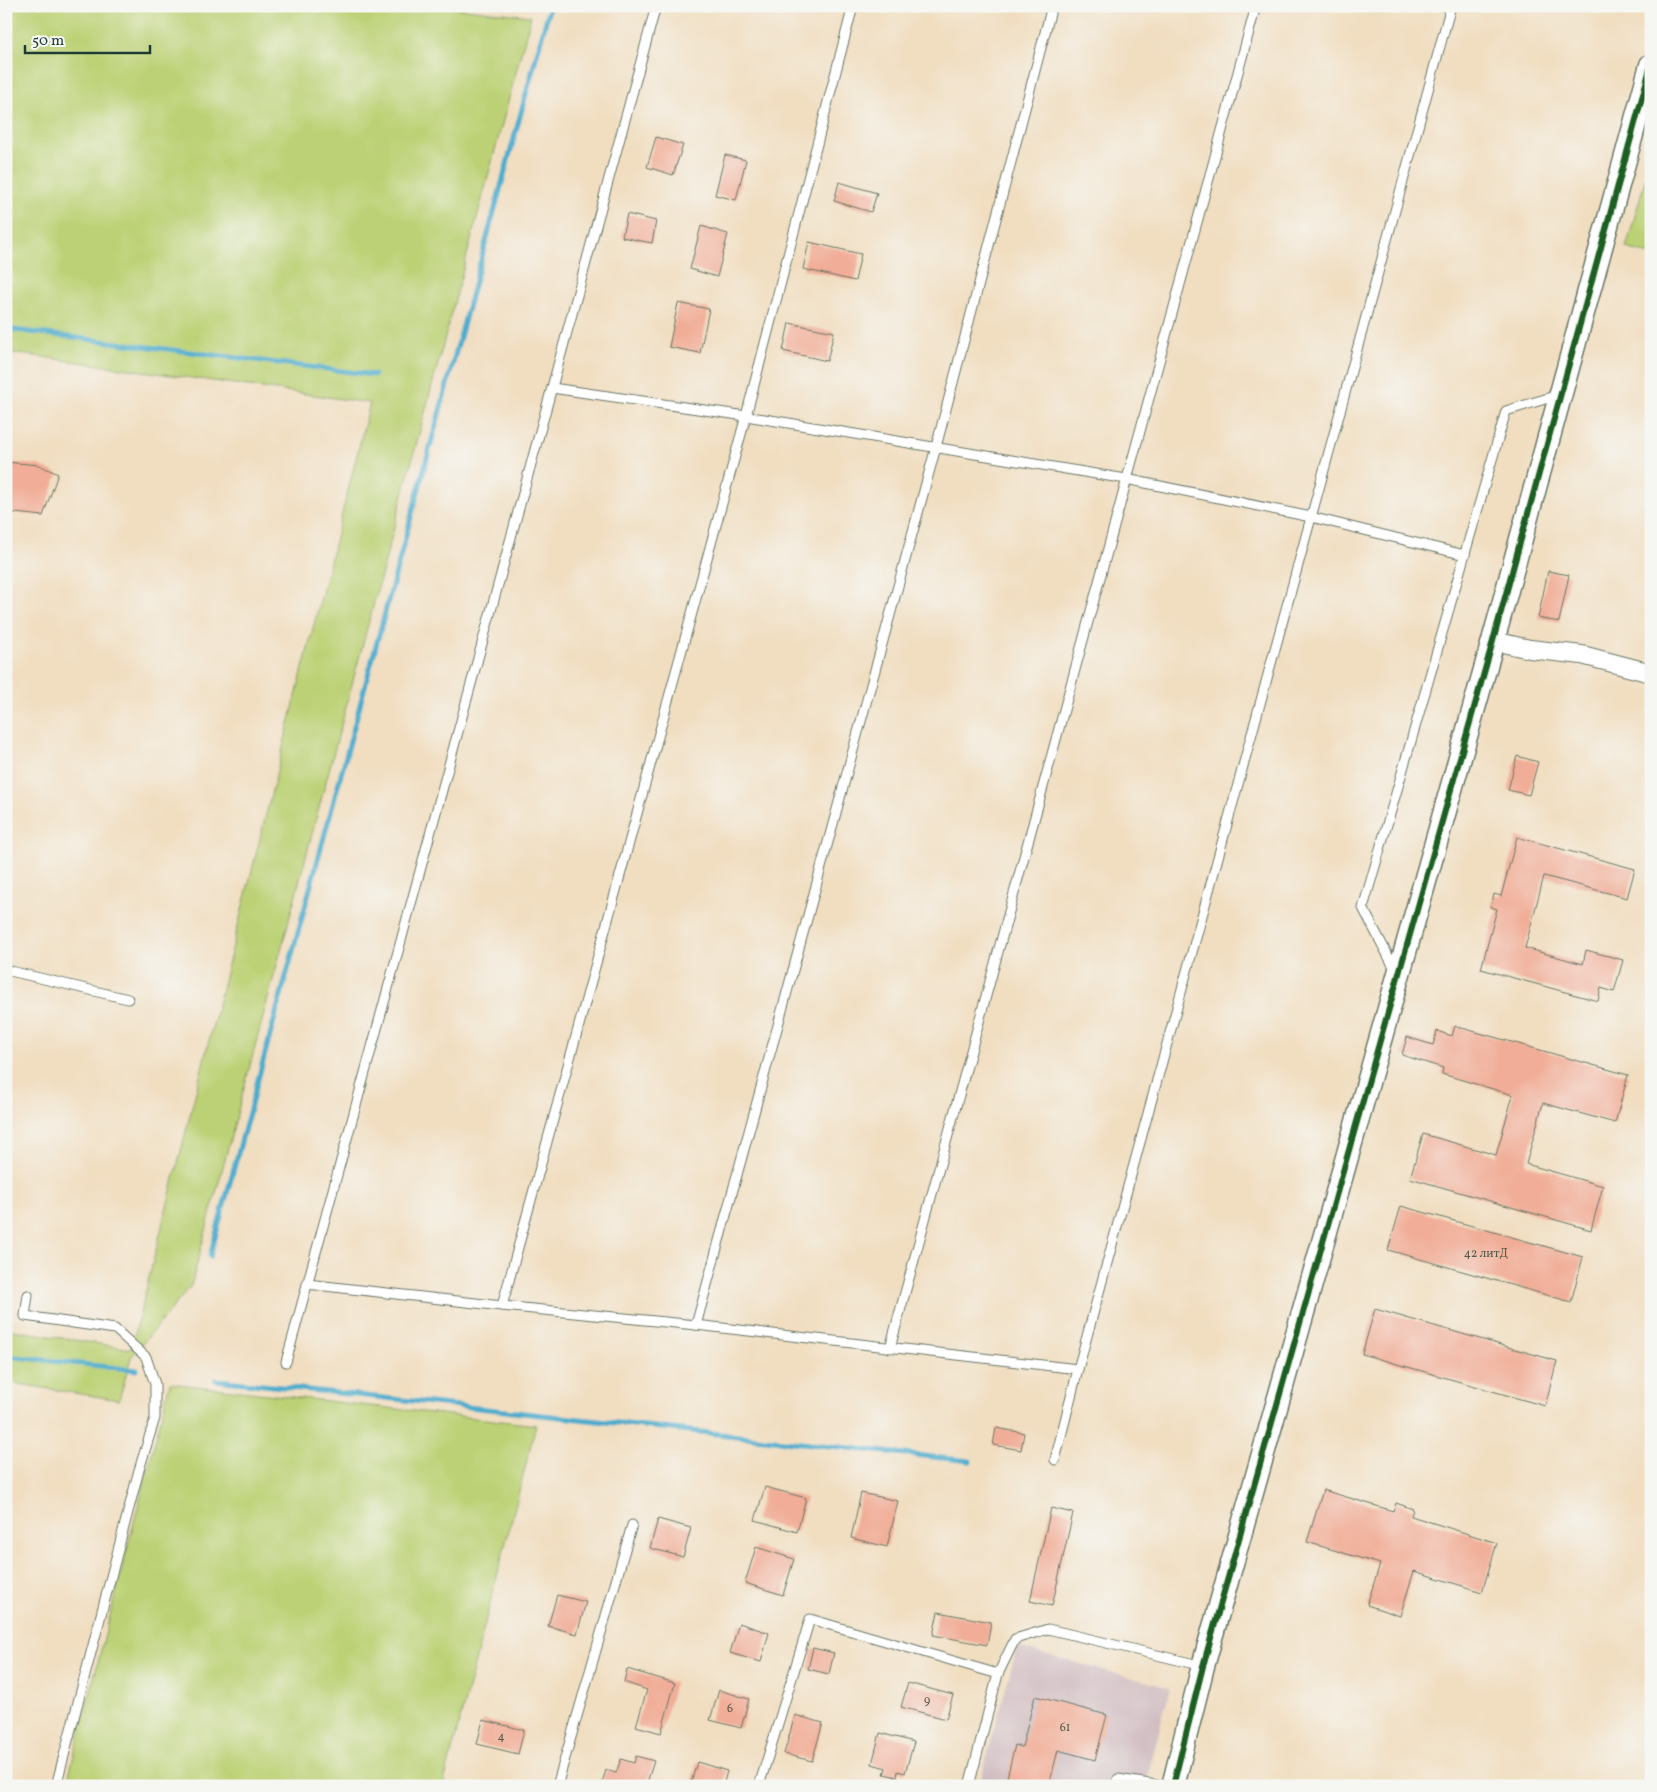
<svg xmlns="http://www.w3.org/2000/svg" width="1657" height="1792" viewBox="0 0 1657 1792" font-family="Vollkorn,serif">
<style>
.industrial{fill:#d2bec2}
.green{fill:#bcd175;stroke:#6e8754}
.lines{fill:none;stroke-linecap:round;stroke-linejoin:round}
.stream{stroke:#4eaccd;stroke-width:5}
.building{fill:#f1ad97}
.service-casing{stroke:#687565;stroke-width:11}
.minor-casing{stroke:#687565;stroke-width:20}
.tertiary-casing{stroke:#687565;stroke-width:25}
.service{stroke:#fff;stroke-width:9}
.minor{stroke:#fff;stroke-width:18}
.tertiary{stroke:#fff;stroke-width:22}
.cycleway-casing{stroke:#f6f6f2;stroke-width:9}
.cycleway{stroke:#1b5e20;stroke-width:6}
.labels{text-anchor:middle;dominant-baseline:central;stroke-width:4;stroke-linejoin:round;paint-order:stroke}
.number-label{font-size:12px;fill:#54594d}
</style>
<rect width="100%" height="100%" fill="#f6f6f2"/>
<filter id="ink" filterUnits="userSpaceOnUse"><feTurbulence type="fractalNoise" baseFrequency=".02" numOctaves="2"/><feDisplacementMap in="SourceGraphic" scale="10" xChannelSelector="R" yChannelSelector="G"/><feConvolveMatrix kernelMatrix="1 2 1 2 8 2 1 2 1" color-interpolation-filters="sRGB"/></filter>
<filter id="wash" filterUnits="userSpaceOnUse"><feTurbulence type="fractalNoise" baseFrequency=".0096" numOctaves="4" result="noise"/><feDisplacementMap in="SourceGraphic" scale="20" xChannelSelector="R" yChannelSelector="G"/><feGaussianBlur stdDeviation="1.12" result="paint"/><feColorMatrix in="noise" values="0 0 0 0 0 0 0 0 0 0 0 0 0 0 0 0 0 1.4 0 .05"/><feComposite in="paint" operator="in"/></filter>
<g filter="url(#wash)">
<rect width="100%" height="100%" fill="#f1dec1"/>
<!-- industrial -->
<polygon class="industrial" points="1017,1647 1170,1688 1145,1786 979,1786"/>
<!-- green -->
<g class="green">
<polygon points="6,6 435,6 531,16 191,1286 131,1357 119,1400 6,1382 6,1329 131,1349 370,403 6,352"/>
<polygon points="1651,159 1651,255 1626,248"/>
<polygon points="170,1383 536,1425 443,1786 66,1786"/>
</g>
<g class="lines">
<!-- stream -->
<g class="stream">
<polyline points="6,329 374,375"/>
<polyline points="210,1256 550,6"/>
<polyline points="6,1356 137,1370"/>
<polyline points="216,1380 970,1461"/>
</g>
</g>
<g id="blocks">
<!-- building -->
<g class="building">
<polygon points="656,137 683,145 673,175 647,167"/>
<polygon points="725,155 746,160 736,200 715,195"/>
<polygon points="839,182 877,193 871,212 834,201"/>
<polygon points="627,214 656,221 652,243 622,237"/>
<polygon points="701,226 728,234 717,277 690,269"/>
<polygon points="809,242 861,254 855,281 803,269"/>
<polygon points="678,303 709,309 700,353 669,347"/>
<polygon points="789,323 834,332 827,361 783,351"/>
<polygon points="6,462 39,465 58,474 43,516 6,512"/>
<polygon points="1548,571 1569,575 1559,622 1538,618"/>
<polygon points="1517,756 1538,762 1529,795 1508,790"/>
<polygon points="1517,837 1635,869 1627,898 1544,876 1525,948 1583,964 1586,950 1623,960 1614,992 1601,988 1598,1001 1481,969 1497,909 1491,907 1494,894 1501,896"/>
<polygon points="1455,1026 1628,1075 1615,1123 1543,1103 1526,1164 1603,1186 1591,1230 1410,1178 1423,1134 1496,1155 1513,1095 1442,1074 1443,1068 1402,1055 1407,1037 1433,1045 1437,1031 1452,1036"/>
<polygon points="1401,1206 1583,1257 1571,1302 1388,1250"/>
<polygon points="1375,1309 1557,1361 1545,1406 1362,1354"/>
<polygon points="996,1428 1024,1433 1021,1450 993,1445"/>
<polygon points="765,1487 806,1498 797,1532 755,1520"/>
<polygon points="1323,1490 1393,1511 1396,1503 1413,1509 1411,1516 1497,1543 1482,1592 1414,1571 1400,1616 1367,1605 1380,1564 1307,1542"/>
<polygon points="861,1493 898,1501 887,1547 851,1538"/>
<polygon points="1051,1508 1073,1513 1052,1606 1030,1601"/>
<polygon points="658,1519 691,1528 683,1557 650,1548"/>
<polygon points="756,1547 794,1559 783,1595 745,1583"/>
<polygon points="557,1595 586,1602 577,1634 548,1626"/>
<polygon points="938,1612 991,1622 987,1645 933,1635"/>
<polygon points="739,1623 769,1633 761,1662 730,1653"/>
<polygon points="813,1648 834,1653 829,1674 808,1669"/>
<polygon points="627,1669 675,1683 661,1733 636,1726 647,1690 624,1682"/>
<polygon points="908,1683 953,1695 946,1719 901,1707"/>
<polygon points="719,1690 749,1699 741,1728 710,1720"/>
<polygon points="1035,1696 1107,1715 1095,1760 1058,1750 1049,1786 1005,1786 1015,1745 1022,1747"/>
<polygon points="795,1715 823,1723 812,1761 784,1754"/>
<polygon points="483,1720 524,1730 518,1754 477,1744"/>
<polygon points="880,1733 914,1742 905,1773 898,1771 897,1777 884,1774 886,1768 872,1764"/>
<polygon points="636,1756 654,1761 646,1786 601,1786 606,1770 616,1773 621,1759 634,1763"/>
<polygon points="697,1762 727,1771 723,1786 690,1786"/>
</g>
</g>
</g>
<g filter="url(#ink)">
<use href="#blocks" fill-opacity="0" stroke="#687565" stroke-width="1"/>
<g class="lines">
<defs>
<g id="service">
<polyline points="552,388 746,416 1126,479 1311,517 1465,555"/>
<polyline points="6,970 128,999"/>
<polyline points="1396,971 1363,908 1506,411 1558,395"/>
<polyline points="307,1284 502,1306 696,1325 1078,1369"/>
<polyline points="28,1295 25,1316 115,1329 146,1357 155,1384 155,1418 139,1470 56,1786"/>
<polyline points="502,1306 746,416 853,6"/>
<polyline points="696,1325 936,447 1052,6"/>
<polyline points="890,1348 1256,6"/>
<polyline points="286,1362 656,6"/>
<polyline points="1055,1460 1078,1369 1451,6"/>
<polyline points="1118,1779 1162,1786"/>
<polyline points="557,1786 632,1525"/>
<polyline points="759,1786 810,1619 998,1674"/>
<polyline points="969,1786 998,1674 1015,1639 1048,1629 1203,1666"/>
</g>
<polyline id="minor" points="1493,641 1530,649 1582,655 1651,673"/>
<polyline id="tertiary" points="1173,1786 1203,1666 1493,641 1651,65"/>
</defs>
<!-- service casing -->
<use href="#service" class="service-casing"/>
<!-- minor casing -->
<use href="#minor" class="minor-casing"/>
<!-- tertiary casing -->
<use href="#tertiary" class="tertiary-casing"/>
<!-- service -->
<use href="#service" class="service"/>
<!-- minor -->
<use href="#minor" class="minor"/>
<!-- tertiary -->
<use href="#tertiary" class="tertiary"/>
<defs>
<polyline id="cycleway" points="1173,1786 1203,1666 1493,641 1651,65"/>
</defs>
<!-- cycleway casing -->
<use href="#cycleway" class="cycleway-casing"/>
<!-- cycleway -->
<use href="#cycleway" class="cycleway"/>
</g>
</g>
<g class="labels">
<!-- number labels -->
<g class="number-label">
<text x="1486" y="1254">42 литД</text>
<text x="927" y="1701">9</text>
<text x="730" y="1709">6</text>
<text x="1065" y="1728">61</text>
<text x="501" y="1737">4</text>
</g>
</g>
<!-- margin -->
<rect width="1657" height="1792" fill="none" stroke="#f6f6f2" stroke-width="25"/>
<!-- scale -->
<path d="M25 45v8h125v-8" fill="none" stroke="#1f3d34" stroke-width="2.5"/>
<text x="32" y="45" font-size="15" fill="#1f3d34" stroke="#f6f6f2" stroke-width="4" paint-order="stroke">50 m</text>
</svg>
